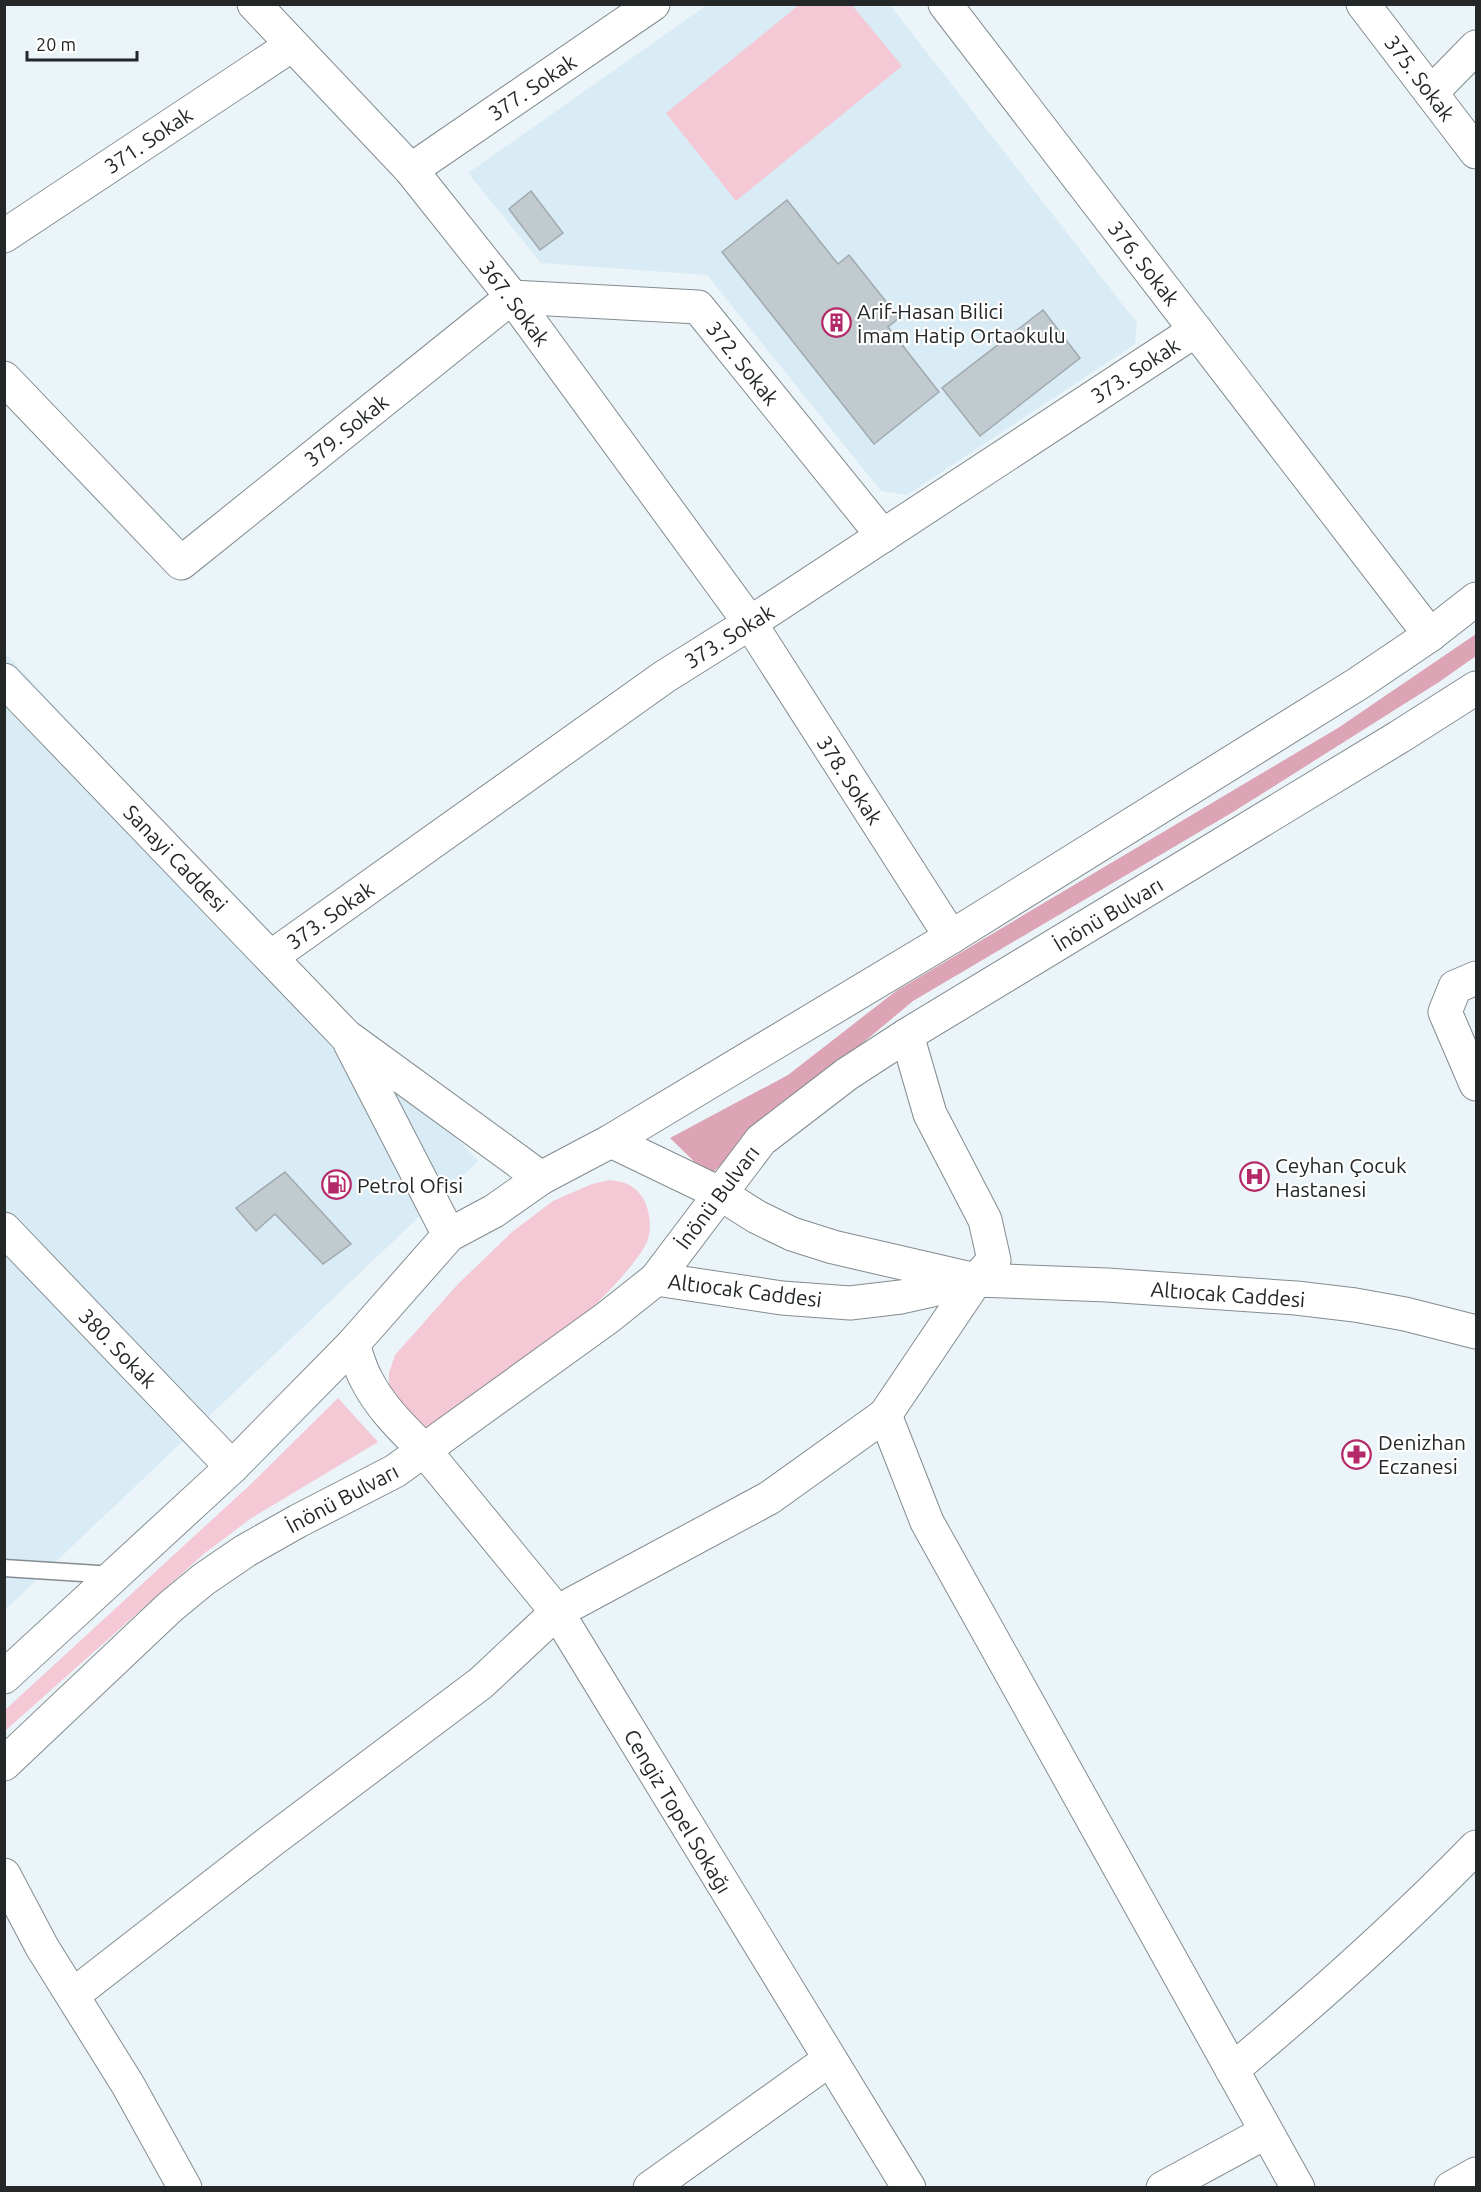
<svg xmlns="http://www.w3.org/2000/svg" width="1481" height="2192" viewBox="0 0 1481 2192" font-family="Ubuntu,sans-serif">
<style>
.built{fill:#d9ebf4}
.green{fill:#f4c8d5}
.forest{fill:#dca4b5}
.building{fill:#c1cacf;stroke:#a0a9ae;stroke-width:1.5}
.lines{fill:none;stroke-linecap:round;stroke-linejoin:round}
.lane-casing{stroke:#838c90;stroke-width:19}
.street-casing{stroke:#838c90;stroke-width:35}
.secondary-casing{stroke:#838c90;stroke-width:35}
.lane{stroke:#fff;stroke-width:16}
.street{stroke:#fff;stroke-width:33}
.secondary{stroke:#fff;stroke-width:33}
.labels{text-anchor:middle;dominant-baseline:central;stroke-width:4.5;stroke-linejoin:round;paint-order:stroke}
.street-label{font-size:21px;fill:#232728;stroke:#fff}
.poi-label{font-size:21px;fill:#232728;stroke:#fff;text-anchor:start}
</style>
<rect width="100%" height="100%" fill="#ebf5f9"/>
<!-- built -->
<g class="built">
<polygon points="707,5 890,5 1137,323 1135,344 907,495 881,491 707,275 541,263 468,173"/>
<polygon points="5,653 478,1161 5,1610"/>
</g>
<!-- green -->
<g class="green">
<polygon points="799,5 852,5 902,66 736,201 666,113"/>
<path d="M609 1180C616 1181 625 1182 631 1186 648 1196 653 1221 648 1239 639 1268 552 1348 526 1367 495 1389 461 1408 429 1428L411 1425 389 1392V1373L395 1355 458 1284 512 1232 553 1201 592 1184Z"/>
<polygon points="338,1398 378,1442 250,1519 205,1553 5,1731 5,1710 252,1483"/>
</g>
<!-- forest -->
<polygon class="forest" points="1476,634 1476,656 1439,682 1233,812 913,1001 761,1128 709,1176 670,1138 788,1075 896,991 1338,728"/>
<!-- building -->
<g class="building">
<polygon points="531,191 563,233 540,250 509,209"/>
<polygon points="787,200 838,264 849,255 899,318 888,327 939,392 874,444 722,252"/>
<polygon points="1043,310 1080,358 980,436 942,388"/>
<polygon points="285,1172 351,1244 323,1264 275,1214 256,1231 236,1208"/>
</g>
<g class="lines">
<defs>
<polyline id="lane" points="4,1568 114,1575"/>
<g id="street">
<polyline points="254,4 411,170 512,297 750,623 951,937"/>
<polyline points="945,4 1430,635"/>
<polyline points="1363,4 1476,152"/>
<polyline points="1431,93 1476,47"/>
<polyline points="411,170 653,4"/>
<polyline points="4,236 292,45"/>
<polyline points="4,378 181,563 512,297 698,307 883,536"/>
<polyline points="271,957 664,677 750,623 1196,330"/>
<polyline points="1476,978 1455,987 1445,1012 1476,1084"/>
<polyline points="4,1229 232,1467"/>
<polyline points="885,1415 927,1522 1298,2188"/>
<polyline points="425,1451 557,1612 909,2188"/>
<polyline points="4,1875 42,1947 128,2085 185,2188"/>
<polyline points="73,1995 271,1841 481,1683 557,1612 769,1498 885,1415 976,1280 994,1260 985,1220 930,1114 907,1035"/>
<path d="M1232 2070C1317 1999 1399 1926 1476 1847"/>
<polyline points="650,2188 829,2060"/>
<polyline points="1163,2188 1266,2132"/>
<polyline points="1451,2188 1476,2174"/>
</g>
<g id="secondary">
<polyline points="4,680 346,1036 541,1178"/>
<polyline points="350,1043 449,1235"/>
<polyline points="611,1141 719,1193 757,1217 792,1234 833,1247 976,1280 1107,1285 1296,1298 1355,1305 1405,1314 1476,1332"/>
<polyline points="656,1279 782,1298 850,1303 901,1297 969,1282"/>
<path d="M353 1344C357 1356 360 1368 366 1379 380 1407 403 1429 425 1451"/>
<polyline points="4,1677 232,1467 353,1344 449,1235 494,1211 541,1178 611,1141 951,937 1359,683 1430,635 1476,599"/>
<polyline points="4,1764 170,1607 204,1579 245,1551 298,1521 395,1471 607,1318 656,1279 761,1140 847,1074 907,1035 1399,737 1476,688"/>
</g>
</defs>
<!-- lane casing -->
<use href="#lane" class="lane-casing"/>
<!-- street casing -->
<use href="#street" class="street-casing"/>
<!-- secondary casing -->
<use href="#secondary" class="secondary-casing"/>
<!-- lane -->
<use href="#lane" class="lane"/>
<!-- street -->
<use href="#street" class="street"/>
<!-- secondary -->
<use href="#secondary" class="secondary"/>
</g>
<!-- icons -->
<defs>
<symbol id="building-ring" viewBox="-11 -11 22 22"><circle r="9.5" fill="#fff" stroke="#b42a68" stroke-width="1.5"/><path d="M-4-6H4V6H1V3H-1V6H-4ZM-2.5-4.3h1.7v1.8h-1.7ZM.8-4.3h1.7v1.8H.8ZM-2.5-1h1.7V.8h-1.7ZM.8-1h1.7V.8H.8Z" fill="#b42a68"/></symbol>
<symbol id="hospital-ring" viewBox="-11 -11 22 22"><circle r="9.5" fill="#fff" stroke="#b42a68" stroke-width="1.5"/><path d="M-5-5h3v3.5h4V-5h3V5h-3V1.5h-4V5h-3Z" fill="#b42a68"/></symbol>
<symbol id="fuel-ring" viewBox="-11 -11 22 22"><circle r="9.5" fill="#fff" stroke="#b42a68" stroke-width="1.5"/><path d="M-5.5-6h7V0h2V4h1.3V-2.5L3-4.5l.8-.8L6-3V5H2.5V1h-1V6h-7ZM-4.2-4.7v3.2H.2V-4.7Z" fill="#b42a68"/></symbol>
<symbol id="pharmacy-ring" viewBox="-11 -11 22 22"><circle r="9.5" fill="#fff" stroke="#b42a68" stroke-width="1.5"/><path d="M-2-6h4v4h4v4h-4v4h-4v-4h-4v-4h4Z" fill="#b42a68"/></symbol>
</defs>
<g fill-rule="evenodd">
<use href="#building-ring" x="820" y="306" width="33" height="33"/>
<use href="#hospital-ring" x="1238" y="1160" width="33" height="33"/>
<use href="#fuel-ring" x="320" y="1168" width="33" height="33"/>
<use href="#pharmacy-ring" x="1340" y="1438" width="33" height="33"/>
</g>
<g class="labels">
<!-- street labels -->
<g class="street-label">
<text transform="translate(1420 78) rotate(53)">375. Sokak</text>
<text transform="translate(532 87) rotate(-34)">377. Sokak</text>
<text transform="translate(148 140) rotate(-34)">371. Sokak</text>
<text transform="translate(1144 263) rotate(52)">376. Sokak</text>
<text transform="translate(515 303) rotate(53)">367. Sokak</text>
<text transform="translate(743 363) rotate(51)">372. Sokak</text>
<text transform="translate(1135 370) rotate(-33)">373. Sokak</text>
<text transform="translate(346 430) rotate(-39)">379. Sokak</text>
<text transform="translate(729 636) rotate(-32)">373. Sokak</text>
<text transform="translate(850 780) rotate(57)">378. Sokak</text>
<text transform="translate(176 858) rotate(46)">Sanayi Caddesi</text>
<text transform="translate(1108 914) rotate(-31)">İnönü Bulvarı</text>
<text transform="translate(330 915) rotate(-35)">373. Sokak</text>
<text transform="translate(717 1197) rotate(-53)">İnönü Bulvarı</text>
<text transform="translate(745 1290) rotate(7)">Altıocak Caddesi</text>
<text transform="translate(1228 1294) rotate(4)">Altıocak Caddesi</text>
<text transform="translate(118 1348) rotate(46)">380. Sokak</text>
<text transform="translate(342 1498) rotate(-28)">İnönü Bulvarı</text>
<text transform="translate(678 1811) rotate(59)">Cengiz Topel Sokağı</text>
</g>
<!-- poi labels -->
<g class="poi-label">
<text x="857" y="311">Arif-Hasan Bilici<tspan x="857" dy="24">İmam Hatip Ortaokulu</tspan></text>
<text x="1275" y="1165">Ceyhan Çocuk<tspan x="1275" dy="24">Hastanesi</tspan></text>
<text x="357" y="1185">Petrol Ofisi</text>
<text x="1378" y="1442">Denizhan<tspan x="1378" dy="24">Eczanesi</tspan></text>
</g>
</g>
<!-- border -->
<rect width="1481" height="2192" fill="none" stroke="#232728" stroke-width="12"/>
<!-- scale -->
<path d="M27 51v9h110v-9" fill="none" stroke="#232728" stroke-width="3"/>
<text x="36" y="51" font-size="18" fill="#232728" stroke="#ffffff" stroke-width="4.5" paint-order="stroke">20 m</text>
</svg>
